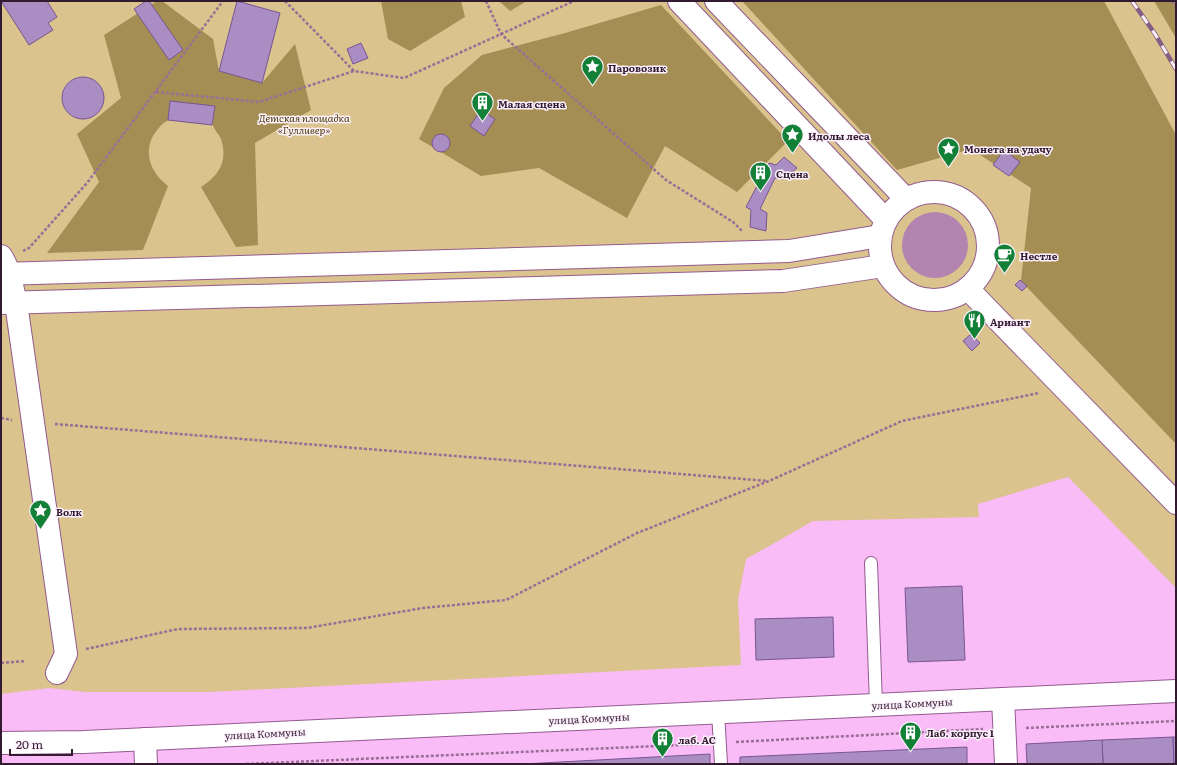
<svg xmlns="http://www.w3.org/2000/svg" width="1177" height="765" viewBox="0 0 1177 765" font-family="Literata,serif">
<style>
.green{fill:#dac38d}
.forest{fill:#a58e53}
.water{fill:#b384b0}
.building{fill:#aa8dc3;stroke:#785594}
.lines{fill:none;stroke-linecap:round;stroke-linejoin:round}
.lane-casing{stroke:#925b90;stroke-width:14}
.street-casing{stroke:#925b90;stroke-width:24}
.path{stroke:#996e97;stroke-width:2.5;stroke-dasharray:3 2;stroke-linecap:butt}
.lane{stroke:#fff;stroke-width:12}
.street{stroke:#fff;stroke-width:22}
.rail-casing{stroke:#855e83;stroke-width:4.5}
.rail{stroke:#fdf1fc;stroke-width:3;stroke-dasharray:9;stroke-linecap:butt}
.labels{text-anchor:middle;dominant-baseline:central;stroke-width:3;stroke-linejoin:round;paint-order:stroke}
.poi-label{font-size:10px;font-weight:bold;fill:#321b31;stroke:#fdf1fc;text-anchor:start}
.park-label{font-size:10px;font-style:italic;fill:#493805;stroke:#fdf1fc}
.street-label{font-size:10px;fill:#321b31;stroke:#fdf1fc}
</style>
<rect width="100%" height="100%" fill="#fabcf7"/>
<!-- green -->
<polygon class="green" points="1,1 1176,1 1176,588 1068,477 978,504 979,517 813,521 746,559 738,600 741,665 209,692 86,692 49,688 1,694"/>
<!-- forest -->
<g class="forest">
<path d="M157 1H162L213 39 219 71 262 83 295 44 311 110 255 143 258 245 236 247 201 187C220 175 228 161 221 139 219 134 214 130 213 125 211 120 214 112 214 106 202 110 177 115 167 121 161 124 157 130 153 136 143 155 152 174 168 186L143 250 47 253 99 182 77 134 121 98 104 35Z"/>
<polygon points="381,1 461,1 465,17 410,51 388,39"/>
<polygon points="499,1 527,1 510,11"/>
<polygon points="742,1 1104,1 1176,135 1176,444 1021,281 1031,188 971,149 897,170"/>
<polygon points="1154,1 1176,1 1176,38"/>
<polygon points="661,5 788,141 737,192 665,146 627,218 539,168 481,176 419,139 444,88 482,55 565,33"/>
</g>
<!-- water -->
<circle class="water" cx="935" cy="245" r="33"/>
<!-- building -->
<g class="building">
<polygon points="1,1 47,1 57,17 48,23 53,30 29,45"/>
<polygon points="146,1 149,1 183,50 169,60 134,9"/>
<polygon points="237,1 280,13 262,83 219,71"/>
<polygon points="361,43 368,58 353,64 347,49"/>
<circle cx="83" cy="98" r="21"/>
<polygon points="170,101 215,106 212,125 168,120"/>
<polygon points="481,110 495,119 484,136 470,126"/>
<circle cx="441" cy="143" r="9"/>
<polygon points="1004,150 1020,162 1009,176 993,165"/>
<polygon points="784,157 797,168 784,179 775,178 760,209 767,213 766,231 750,227 751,210 746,207 769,163 776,165"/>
<polygon points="1020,280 1027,286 1022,291 1015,285"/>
<polygon points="971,334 980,343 972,351 963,341"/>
<polygon points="962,586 965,660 908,662 905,588"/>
<polygon points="833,617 834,657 756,660 755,619"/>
<polygon points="1173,737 1174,764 1103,764 1102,740"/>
<polygon points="1173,737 1176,737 1176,764 1174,764"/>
<polygon points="1102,740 1103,764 1027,764 1026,744"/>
<polygon points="967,747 967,764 740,764 740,757"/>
<polygon points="710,754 710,764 523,764"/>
</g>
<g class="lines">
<defs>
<g id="lane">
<polyline points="871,563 876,705"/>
<polyline points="718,712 721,764"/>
</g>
<g id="street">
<polyline points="679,1 886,220"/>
<polyline points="716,1 906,199"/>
<circle cx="934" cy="246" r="54"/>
<path d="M1 256C10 269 12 287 16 303L66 654 57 673"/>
<polyline points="1,274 789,251 880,236"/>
<polyline points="968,289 1176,503"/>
<polyline points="1,303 783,281 883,266"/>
<polyline points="1003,699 1006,764"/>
<polyline points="145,739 146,764"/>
<polyline points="1,743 84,742 1176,691"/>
</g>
</defs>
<!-- lane casing -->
<use href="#lane" class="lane-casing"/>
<!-- street casing -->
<use href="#street" class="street-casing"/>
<!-- path -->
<g class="path">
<polyline points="285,1 354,71 404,78 574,1"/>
<polyline points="486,1 501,34 666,180 733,222 742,231"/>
<polyline points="1172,1 1176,6"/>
<polyline points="156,92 259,102 354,71"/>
<polyline points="23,251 29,248 87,183 223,1"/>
<polyline points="1,418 12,420"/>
<polyline points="55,424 768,481"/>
<polyline points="86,649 178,629 307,628 423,608 506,600 637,533 769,481 902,421 1039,393"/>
<polyline points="1,663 26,661"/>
<polyline points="1026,728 1176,721"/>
<polyline points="736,742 983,729"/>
<polyline points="246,764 703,744"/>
</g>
<!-- lane -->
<use href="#lane" class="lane"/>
<!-- street -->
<use href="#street" class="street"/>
<defs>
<polyline id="rail" points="1132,1 1155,34 1176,69"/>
</defs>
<!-- rail casing -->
<use href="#rail" class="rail-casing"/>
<!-- rail -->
<use href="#rail" class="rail"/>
</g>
<!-- icons -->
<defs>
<symbol id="sight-pin" viewBox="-11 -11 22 30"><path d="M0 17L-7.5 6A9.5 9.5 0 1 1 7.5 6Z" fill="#128036" stroke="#fdf1fc"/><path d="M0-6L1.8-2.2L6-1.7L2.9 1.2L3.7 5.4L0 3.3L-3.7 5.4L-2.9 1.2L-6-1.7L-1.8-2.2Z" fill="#fff"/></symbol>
<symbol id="building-pin" viewBox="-11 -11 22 30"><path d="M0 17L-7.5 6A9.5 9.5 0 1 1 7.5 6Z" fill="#128036" stroke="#fdf1fc"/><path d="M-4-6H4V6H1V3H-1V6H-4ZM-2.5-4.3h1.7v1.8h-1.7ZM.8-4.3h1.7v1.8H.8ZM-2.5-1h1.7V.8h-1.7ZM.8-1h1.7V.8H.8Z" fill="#fff"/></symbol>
<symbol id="cafe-pin" viewBox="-11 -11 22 30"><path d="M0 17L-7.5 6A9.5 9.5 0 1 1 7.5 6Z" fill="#128036" stroke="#fdf1fc"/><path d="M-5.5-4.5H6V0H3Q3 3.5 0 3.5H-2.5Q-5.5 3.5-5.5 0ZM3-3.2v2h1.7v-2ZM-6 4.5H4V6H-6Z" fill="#fff"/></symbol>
<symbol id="restaurant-pin" viewBox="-11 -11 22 30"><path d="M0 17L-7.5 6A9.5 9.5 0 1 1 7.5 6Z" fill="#128036" stroke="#fdf1fc"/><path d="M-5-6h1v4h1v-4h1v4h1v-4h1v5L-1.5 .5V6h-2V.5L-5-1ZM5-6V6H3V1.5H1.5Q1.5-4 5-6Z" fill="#fff"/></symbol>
</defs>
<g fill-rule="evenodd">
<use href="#sight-pin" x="580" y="54" width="25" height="34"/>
<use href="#building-pin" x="470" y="90" width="25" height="34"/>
<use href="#sight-pin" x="780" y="122" width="25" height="34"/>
<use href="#sight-pin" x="936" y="136" width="25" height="34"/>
<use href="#building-pin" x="748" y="160" width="25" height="34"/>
<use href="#cafe-pin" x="992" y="242" width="25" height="34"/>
<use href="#restaurant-pin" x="962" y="308" width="25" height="34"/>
<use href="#sight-pin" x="28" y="498" width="25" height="34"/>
<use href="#building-pin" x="898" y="720" width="25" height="34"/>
<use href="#building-pin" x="650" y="726" width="25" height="34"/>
</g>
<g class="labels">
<!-- poi labels -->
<g class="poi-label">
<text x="608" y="67">Паровозик</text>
<text x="498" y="103">Малая сцена</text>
<text x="808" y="135">Идолы леса</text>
<text x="964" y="148">Монета на удачу</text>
<text x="776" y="173">Сцена</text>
<text x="1020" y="255">Нестле</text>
<text x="990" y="321">Ариант</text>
<text x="56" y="511">Волк</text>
<text x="926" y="732">Лаб. корпус 1</text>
<text x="678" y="739">лаб. АС</text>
</g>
<!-- park labels -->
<g class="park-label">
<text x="304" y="117">Детская площадка<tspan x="304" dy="12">«Гулливер»</tspan></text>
</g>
<!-- street labels -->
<g class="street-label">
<text transform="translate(912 703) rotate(-3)">улица Коммуны</text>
<text transform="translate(589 718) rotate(-3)">улица Коммуны</text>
<text transform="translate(265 733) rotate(-3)">улица Коммуны</text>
</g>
</g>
<!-- border -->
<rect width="1177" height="765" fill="none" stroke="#321b31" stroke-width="4"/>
<!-- scale -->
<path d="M10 749v6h62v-6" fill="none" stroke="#321b31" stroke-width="2"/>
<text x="16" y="749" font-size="12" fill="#321b31" stroke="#fdf1fc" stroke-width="3" paint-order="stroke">20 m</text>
</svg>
